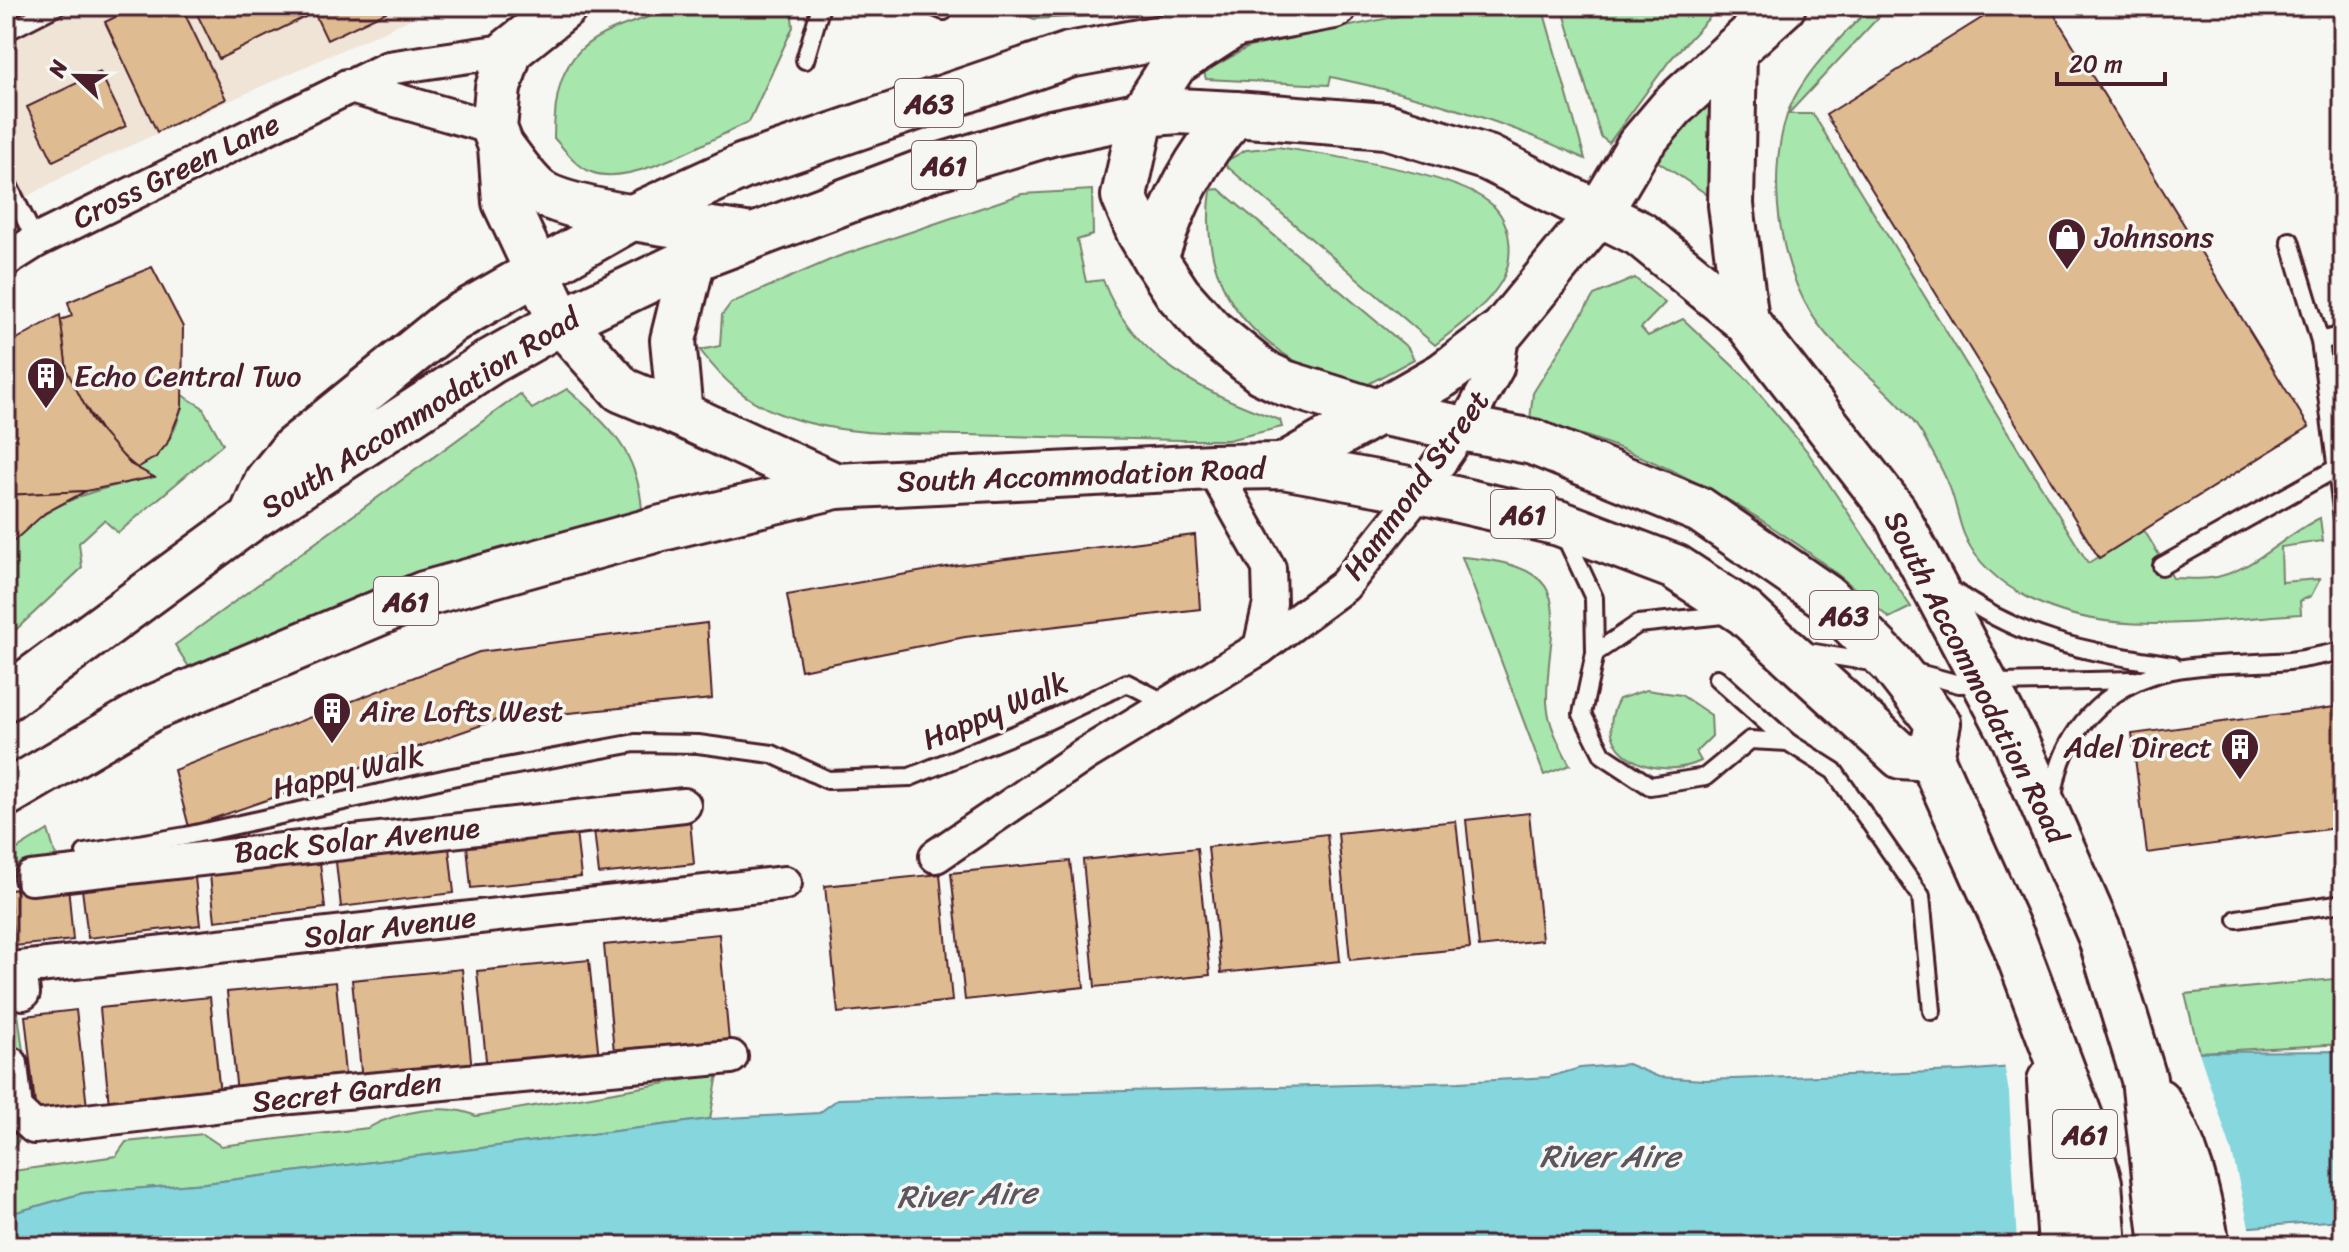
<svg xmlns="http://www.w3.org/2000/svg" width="2349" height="1252" viewBox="0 0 2349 1252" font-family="Sriracha,sans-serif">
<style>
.built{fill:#efe4d5}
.green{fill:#a7e6ad;stroke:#78826c;stroke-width:2}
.water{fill:#85d6dd;stroke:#6d8d96;stroke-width:2}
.pier{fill:#f6f6f2}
.building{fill:#dfbb91;stroke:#4a1f2b;stroke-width:2}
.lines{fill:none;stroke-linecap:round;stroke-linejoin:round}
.lane-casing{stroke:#4a1f2b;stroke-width:22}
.street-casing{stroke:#4a1f2b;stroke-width:38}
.secondary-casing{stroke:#4a1f2b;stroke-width:50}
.highway-casing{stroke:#4a1f2b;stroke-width:50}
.lane{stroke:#f6f6f2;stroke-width:16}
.street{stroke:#f6f6f2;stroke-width:32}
.secondary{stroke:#f6f6f2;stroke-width:44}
.highway{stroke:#f6f6f2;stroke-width:44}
.labels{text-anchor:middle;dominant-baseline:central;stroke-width:7;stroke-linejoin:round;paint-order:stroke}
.shield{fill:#f6f6f2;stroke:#7e6067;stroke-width:2}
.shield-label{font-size:28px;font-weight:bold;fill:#4a1f2b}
.street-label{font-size:30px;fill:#4a1f2b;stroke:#f6f6f2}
.poi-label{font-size:30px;fill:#4a1f2b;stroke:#f6f6f2;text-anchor:start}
.water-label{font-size:32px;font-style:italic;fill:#5c5660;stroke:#f6f6f2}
</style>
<rect width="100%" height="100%" fill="#f6f6f2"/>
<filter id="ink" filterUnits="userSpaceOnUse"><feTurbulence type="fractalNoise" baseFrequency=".0125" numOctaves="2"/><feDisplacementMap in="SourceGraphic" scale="16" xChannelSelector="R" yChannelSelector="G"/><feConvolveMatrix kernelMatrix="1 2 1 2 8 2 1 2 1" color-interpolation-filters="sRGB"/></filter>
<g filter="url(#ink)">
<!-- built -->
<polygon class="built" points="6,6 439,6 72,172 6,208"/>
<!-- green -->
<g class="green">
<path d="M683 6H791L793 27 749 122C710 139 631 188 591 172 576 166 564 149 554 138 554 36 599 34 683 6Z"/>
<polygon points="1015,6 1142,6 1090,16 1034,19 1009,9"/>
<path d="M1447 6H1542L1585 159C1503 120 1420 96 1331 77L1329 85 1206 79 1204 72 1249 47Z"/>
<polygon points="1562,6 1720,6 1670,60 1609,143 1601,137"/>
<path d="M1872 6H1889L1788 114H1813L2088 563 2144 530 2173 578C2185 578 2198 580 2210 578 2251 573 2284 535 2320 518L2323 541 2281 547 2282 582 2320 579 2311 596 2300 601 2301 614C2213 619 2108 641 2027 597 2001 584 1975 562 1964 534 1958 519 1956 503 1950 488 1943 470 1932 451 1922 434 1898 395 1856 368 1826 334 1780 281 1765 181 1787 115 1800 75 1843 35 1872 6Z"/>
<polygon points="1727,58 1709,156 1708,195 1654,159"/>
<path d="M1278 147C1330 156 1451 172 1490 203 1512 221 1515 258 1501 282 1485 308 1458 326 1435 345L1223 163 1246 150Z"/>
<path d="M1219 189 1408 348 1414 359 1361 388C1264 360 1196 298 1211 190Z"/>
<path d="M1092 190 1093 235 1077 240 1086 282 1103 280C1132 359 1205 394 1280 420L1282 427 1228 440H1181C1110 439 1038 437 967 435 906 434 838 436 780 414 745 401 722 379 700 350L720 346 722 315 731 303 837 257 1022 194Z"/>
<path d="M1635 278 1665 303 1641 328 1648 336 1683 319 1749 381 1807 451 1911 607 1889 618C1786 525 1666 453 1530 420L1533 393 1594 295Z"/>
<path d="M567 389C609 426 638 451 642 510L410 574 189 667 175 645 520 394 532 409Z"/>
<path d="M182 395 202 407 223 444 118 533 104 520 79 543 82 568 6 639V548C48 500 93 490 153 477L137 468C166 452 181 429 182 395Z"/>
<path d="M1462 557C1588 567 1546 616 1547 702 1548 725 1560 746 1570 765L1544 775Z"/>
<path d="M1646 690 1681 695 1711 715 1712 736 1696 752 1701 761C1656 783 1588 754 1619 699Z"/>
<polygon points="48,830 58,863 6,873 6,856"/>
<polygon points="6,924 32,1118 6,1161"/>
<polygon points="2343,978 2343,1044 2199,1052 2185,994"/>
<path d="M718 1074 710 1119 206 1183 83 1193 6 1215V1172L116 1156 126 1142 203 1134 221 1146 368 1128C395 1112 447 1102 476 1116Z"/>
</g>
<!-- water -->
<polygon class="water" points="2343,1051 2343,1220 2315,1222 2002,1246 6,1246 6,1215 83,1193 206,1183 710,1119 819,1113 838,1099 1459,1082 1549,1077 1580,1068 1628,1064 1659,1077 1704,1080 1962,1071 2199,1052"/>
<!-- pier -->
<polygon class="pier" points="2198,1049 2232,1152 2250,1231 2017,1246 2009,1093 2004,1064"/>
<!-- building -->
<g class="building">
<polygon points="138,6 181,6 226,99 157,132 105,22"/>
<polygon points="208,6 299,6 305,17 219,59 196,12"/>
<polygon points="311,6 383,6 386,12 327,40"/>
<polygon points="2001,6 2049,6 2309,427 2099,558 1826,115"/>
<polygon points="100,72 126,126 53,161 27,107"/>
<polygon points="152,267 183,327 182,407 167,444 156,457 137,468 111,446 80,398 67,371 60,320 72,316 68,302"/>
<polygon points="60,315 67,371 93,422 130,464 154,477 86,491 6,495 6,345"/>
<polygon points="86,491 45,513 6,548 6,495"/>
<polygon points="1195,535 1200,609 965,637 801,670 787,595 958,565"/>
<polygon points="707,623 712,699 496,720 189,827 174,770 479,652"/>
<polygon points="2343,706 2343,827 2147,853 2132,734"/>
<polygon points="689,810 694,864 599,874 593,821"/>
<polygon points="1529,813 1542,940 1479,947 1466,820"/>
<polygon points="1456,821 1470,948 1350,960 1338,833"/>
<polygon points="575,823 581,877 471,888 466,835"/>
<polygon points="1327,834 1340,961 1221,973 1208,847"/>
<polygon points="448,839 454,893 341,907 335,853"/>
<polygon points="1197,848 1210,975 1095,987 1083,860"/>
<polygon points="319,853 325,908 215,921 209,866"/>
<polygon points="1070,861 1084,987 965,1000 951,873"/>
<polygon points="194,868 200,925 88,938 81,881"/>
<polygon points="940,874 952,1001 838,1013 825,886"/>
<polygon points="68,885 73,940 14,946 9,890"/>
<polygon points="719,934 729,1041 614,1052 604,945"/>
<polygon points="589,960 599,1059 487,1070 477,971"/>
<polygon points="462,969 472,1070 362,1081 352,980"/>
<polygon points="336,982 346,1084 237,1094 227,992"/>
<polygon points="210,997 220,1094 109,1105 100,1008"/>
<polygon points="76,1010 87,1107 36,1113 25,1016"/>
</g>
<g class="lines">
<defs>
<g id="lane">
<polyline points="932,6 944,11"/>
<polyline points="6,32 57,6"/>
<polyline points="805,60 821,6"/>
<polyline points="6,181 36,241"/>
<polyline points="2290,241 2320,341 2343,517"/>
<polyline points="2320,341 2343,335"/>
<polyline points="1564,534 1594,598 1595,653 1638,624 1732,614"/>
<polyline points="2162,566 2335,469"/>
<path d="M1949 588C2024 642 2084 651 2173 665"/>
<polyline points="1802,651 1877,663"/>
<polyline points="1595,653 1582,714 1603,755 1650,786 1705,777 1750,740 1788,742 1834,771 1921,896 1932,1011"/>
<polyline points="1911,671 1959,684 2134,680"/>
<polyline points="1717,678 1788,742"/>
<path d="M2053 799C2056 767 2067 740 2089 716 2146 655 2213 668 2289 661 2307 659 2325 654 2343 651"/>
<polyline points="85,853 186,836 452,777 635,743 698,744 772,754 828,780 910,777 1045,722 1127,683 1168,704"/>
<polyline points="2237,919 2343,903"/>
</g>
<g id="street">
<polyline points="347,86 494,128"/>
<polyline points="6,260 36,241 388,68 510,50"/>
<polyline points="1212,467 1269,568 1270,603 1260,648"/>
<polyline points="936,856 1086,754 1260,648 1344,586 1420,491 1465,426 1497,368 1503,330"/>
<polyline points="31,878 684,805"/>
<polyline points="23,993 20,968 785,883"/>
<polyline points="11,1064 16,1110 34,1127 291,1097 731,1057"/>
</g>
<polyline id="secondary" points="565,6 510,50 498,88 494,128 501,146 505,202 561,322 622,390 680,414"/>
<g id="highway">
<polyline points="1235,24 1175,63 1142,114 1124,196 1139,232 1155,259 1178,294 1210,330 1262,372 1285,383 1378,412 1533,442 1700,510 1826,597 1893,665 1938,723 1931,758"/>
<polyline points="1734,50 1731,205 1746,321"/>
<path d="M501 146C512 160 523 177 536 189 563 213 710 229 752 236"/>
<polyline points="693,259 673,340 680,414 836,486"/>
<path d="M1155 259C1173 203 1195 157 1235 114"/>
<polyline points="1283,466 1443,375 1503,330 1599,213 1639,146 1673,106 1783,6"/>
<polyline points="252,516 267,481 293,449 451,321 633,217 744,166 1069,55 1334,6"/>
<polyline points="6,698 251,518 490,362 561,322 693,259 931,169 1051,133 1142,114 1178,111 1235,114 1386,126 1488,158 1640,234 1746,321 1894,511 2014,738 2100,935 2144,1079 2163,1246"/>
<polyline points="1931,758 2014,942 2083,1125 2099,1183 2104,1246"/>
<polyline points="6,794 152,708 424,594 658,529 836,486 1212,467 1283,466 1420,491 1559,523 1675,567 1745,613 1901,756 1931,758"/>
<polyline points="2050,1081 2061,1246"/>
<path d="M2158 1101C2188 1146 2198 1194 2207 1246"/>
</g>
</defs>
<!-- lane casing -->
<use href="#lane" class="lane-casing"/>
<!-- street casing -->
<use href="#street" class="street-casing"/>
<!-- secondary casing -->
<use href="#secondary" class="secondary-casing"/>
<!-- highway casing -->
<use href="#highway" class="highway-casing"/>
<!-- lane -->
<use href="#lane" class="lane"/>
<!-- street -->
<use href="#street" class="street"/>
<!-- secondary -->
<use href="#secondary" class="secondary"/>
<!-- highway -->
<use href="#highway" class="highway"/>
</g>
</g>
<!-- icons -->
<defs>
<symbol id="shop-pin" viewBox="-11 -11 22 30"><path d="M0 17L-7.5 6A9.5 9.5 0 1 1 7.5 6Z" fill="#4a1f2b" stroke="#f6f6f2"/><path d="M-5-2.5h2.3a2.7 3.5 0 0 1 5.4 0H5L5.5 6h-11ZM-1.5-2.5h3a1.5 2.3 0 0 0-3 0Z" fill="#fff"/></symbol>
<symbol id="building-pin" viewBox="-11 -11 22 30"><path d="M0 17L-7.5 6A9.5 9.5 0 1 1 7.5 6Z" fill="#4a1f2b" stroke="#f6f6f2"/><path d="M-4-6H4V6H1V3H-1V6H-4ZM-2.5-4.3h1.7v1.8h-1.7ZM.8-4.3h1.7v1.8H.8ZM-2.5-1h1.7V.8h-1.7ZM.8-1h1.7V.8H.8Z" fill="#fff"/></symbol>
</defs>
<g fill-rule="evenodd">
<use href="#shop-pin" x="2045" y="215" width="44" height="60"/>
<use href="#building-pin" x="24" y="354" width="44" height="60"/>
<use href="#building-pin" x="310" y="689" width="44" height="60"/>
<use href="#building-pin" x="2218" y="725" width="44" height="60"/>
</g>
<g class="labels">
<!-- shield labels -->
<g class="shield">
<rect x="895" y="79" width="68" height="48" rx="6"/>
<rect x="912" y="141" width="64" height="48" rx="6"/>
<rect x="1491" y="490" width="64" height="48" rx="6"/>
<rect x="374" y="577" width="64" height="48" rx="6"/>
<rect x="1810" y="591" width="68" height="48" rx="6"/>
<rect x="2053" y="1110" width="64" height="48" rx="6"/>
</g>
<g class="shield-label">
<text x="929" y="103">A63</text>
<text x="944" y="165">A61</text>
<text x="1523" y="514">A61</text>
<text x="406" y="601">A61</text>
<text x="1844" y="615">A63</text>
<text x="2085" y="1134">A61</text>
</g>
<!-- street labels -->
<g class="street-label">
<text transform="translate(176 171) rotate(-26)">Cross Green Lane</text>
<text transform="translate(420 413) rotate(-32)">South Accommodation Road</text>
<text transform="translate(1081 475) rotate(-2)">South Accommodation Road</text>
<text transform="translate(1416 485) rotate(-54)">Hammond Street</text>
<text transform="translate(1976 677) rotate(63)">South Accommodation Road</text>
<text transform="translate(995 711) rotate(-23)">Happy Walk</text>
<text transform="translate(348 772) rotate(-13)">Happy Walk</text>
<text transform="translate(357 840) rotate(-6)">Back Solar Avenue</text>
<text transform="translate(390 927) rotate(-7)">Solar Avenue</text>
<text transform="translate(347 1092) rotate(-6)">Secret Garden</text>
</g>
<!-- poi labels -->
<g class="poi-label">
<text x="2095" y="237">Johnsons</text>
<text x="74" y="376">Echo Central Two</text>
<text x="360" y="711">Aire Lofts West</text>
<text x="2212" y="747" text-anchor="end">Adel Direct</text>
</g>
<!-- water labels -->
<g class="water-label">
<text x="1610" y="1156">River Aire</text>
<text transform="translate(967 1195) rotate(-2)">River Aire</text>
</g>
</g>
<!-- margin -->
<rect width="2349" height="1252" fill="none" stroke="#f6f6f2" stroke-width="32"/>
<rect x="16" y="16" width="2317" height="1220" fill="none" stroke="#4a1f2b" stroke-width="3" filter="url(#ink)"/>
<!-- north arrow -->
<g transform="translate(76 76) rotate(292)" stroke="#f6f6f2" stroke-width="6" paint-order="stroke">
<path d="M0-6L14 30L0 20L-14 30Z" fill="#4a1f2b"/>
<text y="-12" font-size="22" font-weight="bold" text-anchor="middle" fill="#4a1f2b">N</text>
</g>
<!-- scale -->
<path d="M2057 72v12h108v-12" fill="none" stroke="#4a1f2b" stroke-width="4"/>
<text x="2069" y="72" font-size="24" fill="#4a1f2b" stroke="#f6f6f2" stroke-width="6" paint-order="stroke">20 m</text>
</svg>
